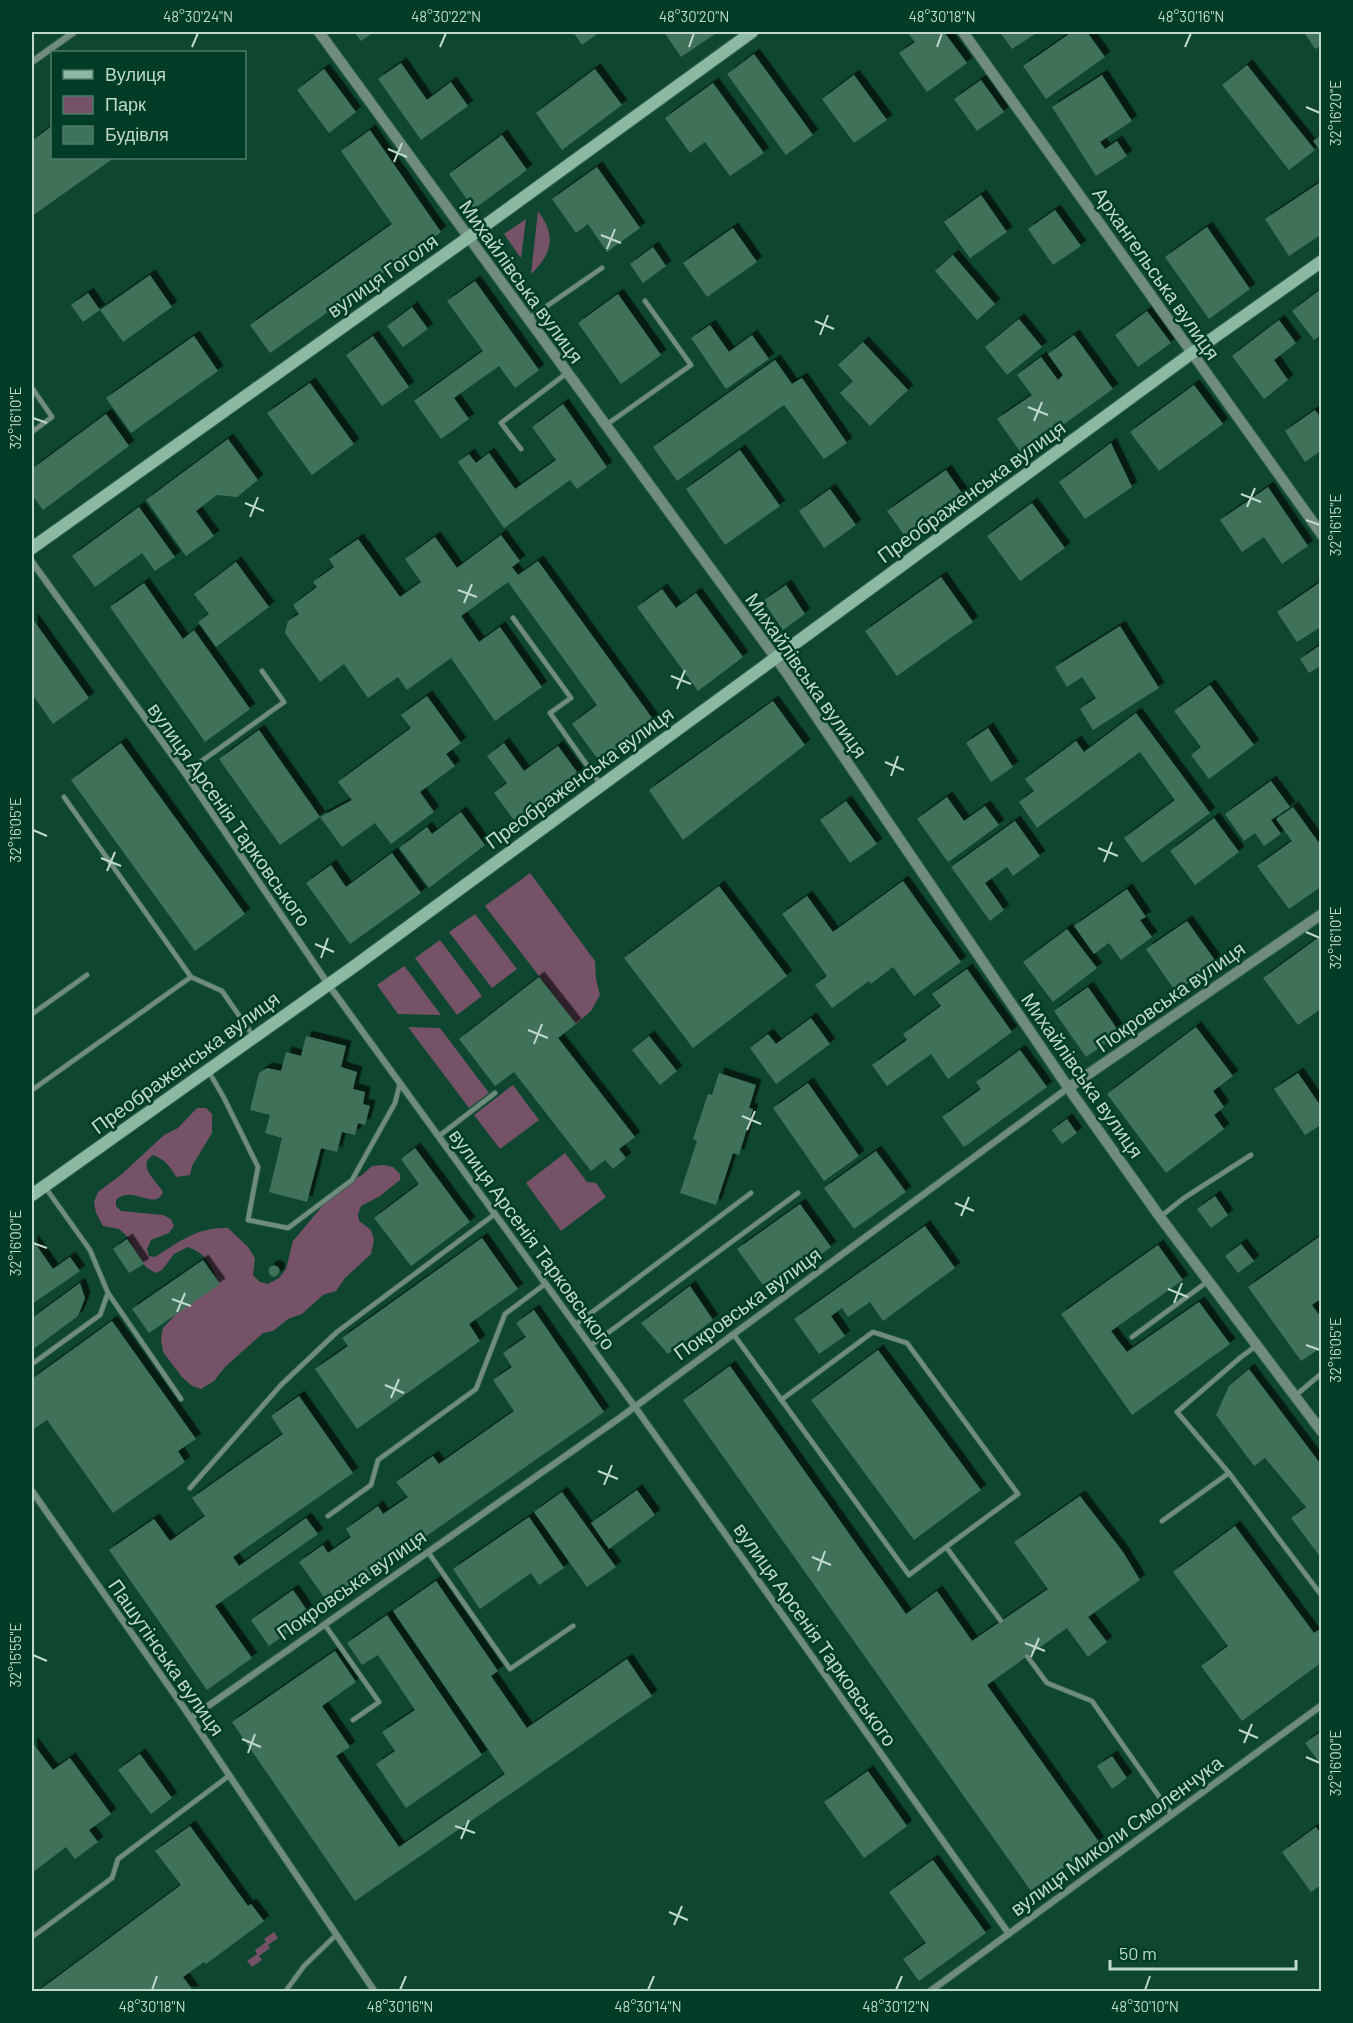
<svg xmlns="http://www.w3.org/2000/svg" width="1353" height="2023" viewBox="0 0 1353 2023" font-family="Barlow,sans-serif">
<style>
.green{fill:#755268}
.building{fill:#3f725a;filter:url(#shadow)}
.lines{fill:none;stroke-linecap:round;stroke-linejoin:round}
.service-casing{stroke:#32634f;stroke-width:6}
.minor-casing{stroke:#32634f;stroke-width:8}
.tertiary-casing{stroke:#32634f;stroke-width:12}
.secondary-casing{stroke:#32634f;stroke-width:14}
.service{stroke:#6f8c7d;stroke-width:4.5}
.minor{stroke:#6f8c7d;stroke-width:6}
.tertiary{stroke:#6f8c7d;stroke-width:10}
.secondary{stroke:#8bb9a1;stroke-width:12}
.ticks{fill:none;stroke:#bfd9cb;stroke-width:2}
.labels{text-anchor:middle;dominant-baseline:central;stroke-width:5;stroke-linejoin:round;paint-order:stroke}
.street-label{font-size:20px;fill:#bfd9cb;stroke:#003c26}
.neatline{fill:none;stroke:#bfd9cb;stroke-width:2}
.ticks-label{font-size:15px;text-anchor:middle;fill:#bfd9cb}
</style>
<defs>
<filter id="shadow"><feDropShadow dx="5.5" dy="-5.5" stdDeviation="0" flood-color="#0009"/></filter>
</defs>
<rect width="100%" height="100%" fill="#0f4630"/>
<!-- green -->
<g class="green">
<path d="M538 211C556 235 553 253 531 274Z"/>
<polygon points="526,219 521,258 504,234"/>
<polygon points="530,873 595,961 596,979 600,995 591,1011 576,1024 485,906"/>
<polygon points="475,914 517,969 492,988 449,932"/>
<polygon points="440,940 482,996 457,1015 415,958"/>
<polygon points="404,966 409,972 441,1015 398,1014 377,985"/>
<polygon points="408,1027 440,1028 489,1093 469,1108"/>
<polygon points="513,1085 539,1120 500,1149 474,1115"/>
<path d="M197 1108H206L212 1114V1133L192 1166 190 1175 176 1177C171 1167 164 1159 153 1155 136 1166 157 1181 163 1192 155 1212 132 1184 116 1200V1206L121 1211 163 1215 171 1219 174 1226 169 1233 151 1240 147 1249 149 1256 155 1257C180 1241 198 1227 228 1228L248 1247 255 1258 253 1275 260 1282 268 1284 279 1278 286 1269 293 1241 334 1192 347 1182 362 1175 372 1166 384 1165 393 1167 400 1174V1180L380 1196 361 1206 358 1214 359 1221 371 1230 374 1240 371 1254 345 1278 336 1291 323 1295 302 1314 288 1319 273 1331 263 1333 225 1367 214 1381 201 1389 192 1386 182 1377 163 1352 161 1339 163 1328 189 1300 217 1280C211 1264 205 1253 188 1247L174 1254 162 1270 155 1273 146 1267 134 1251 128 1237 119 1229 103 1226 96 1213 94 1202 98 1192 122 1174 164 1135 178 1128Z"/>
<polygon points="565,1153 587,1182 596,1183 606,1197 561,1231 526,1183"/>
<polygon points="274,1932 278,1938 268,1945 270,1948 259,1956 262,1960 252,1967 247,1961 257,1954 255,1950 266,1942 264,1939"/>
</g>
<!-- building -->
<g class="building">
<polygon points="354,32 374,32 361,41"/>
<polygon points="573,32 600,32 582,45"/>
<polygon points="664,32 718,32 681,57"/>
<polygon points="907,32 944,32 967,63 927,92 899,53 915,42"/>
<polygon points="1000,32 1038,32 1012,49"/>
<polygon points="1072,32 1087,32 1105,57 1046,99 1023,66"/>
<polygon points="1304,32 1322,32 1322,45 1315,49"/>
<polygon points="754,54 813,135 786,155 727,74"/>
<polygon points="401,63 427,100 451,82 468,106 421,140 378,79"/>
<polygon points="1247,65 1315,150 1289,170 1222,85"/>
<polygon points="324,69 356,112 329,133 297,90"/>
<polygon points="595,69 622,105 562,150 536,113"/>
<polygon points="854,75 887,120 854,143 822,99"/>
<polygon points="1102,75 1132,121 1100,142 1105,149 1117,141 1127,156 1096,176 1052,107"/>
<polygon points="981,80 1004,112 977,131 954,99"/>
<polygon points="713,83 764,153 730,176 705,142 690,153 665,118"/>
<polygon points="52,126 52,158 114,158 32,216 32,141"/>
<polygon points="370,130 441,232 270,353 250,325 392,224 341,151"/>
<polygon points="502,135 527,170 474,209 449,174"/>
<polygon points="1322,135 1322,153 1313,141"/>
<polygon points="597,167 640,228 607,252 588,224 576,233 552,199"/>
<polygon points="1322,181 1322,234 1289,256 1265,219"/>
<polygon points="981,195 1007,232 970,258 944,222"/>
<polygon points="1055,210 1081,246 1053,265 1028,229"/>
<polygon points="1207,227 1250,289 1209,319 1165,257"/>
<polygon points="733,228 757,262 707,297 683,263"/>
<polygon points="653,247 666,266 643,283 630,264"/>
<polygon points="953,255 995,304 977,320 935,271"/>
<polygon points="150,275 172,307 123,342 100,310"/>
<polygon points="475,281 539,370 515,388 499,366 454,398 469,419 441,439 414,401 483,351 447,301"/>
<polygon points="1321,289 1322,334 1314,340 1292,311"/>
<polygon points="88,293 100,310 83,322 71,305"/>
<polygon points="618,294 661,355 621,384 578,323"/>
<polygon points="412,307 428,329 403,347 387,326"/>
<polygon points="1147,311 1171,343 1138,367 1115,335"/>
<polygon points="1019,319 1042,347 1007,375 985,347"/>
<polygon points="1279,320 1296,343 1274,360 1288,380 1264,399 1232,356"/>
<polygon points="710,325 729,352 752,335 769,359 726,389 691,338"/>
<polygon points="1074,335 1113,389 1022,454 997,419 1032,395 1017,375 1041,357 1058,380 1063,375 1048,354"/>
<polygon points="194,336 218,371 131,433 106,398"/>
<polygon points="373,336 409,387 382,406 346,355"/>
<polygon points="863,342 908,390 870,426 840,393 853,381 838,365"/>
<polygon points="775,360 792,384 802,378 847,443 824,459 784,405 677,481 653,447"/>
<polygon points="310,383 354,444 312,475 267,413"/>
<polygon points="1194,385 1223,424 1159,471 1130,432"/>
<polygon points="563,404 607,467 577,489 570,480 504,528 458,462 469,454 476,463 489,453 515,489 556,460 532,427"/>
<polygon points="1315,410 1322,419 1322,450 1305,462 1285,431"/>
<polygon points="106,414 129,446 43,510 32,495 32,469"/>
<polygon points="228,439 258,480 237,497 217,495 196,511 214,536 186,556 146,500"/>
<polygon points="1111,443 1132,487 1085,519 1059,482"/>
<polygon points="740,450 780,506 725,545 686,489"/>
<polygon points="946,470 966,499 907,539 887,511"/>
<polygon points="1268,487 1308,546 1282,564 1264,537 1242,552 1220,520"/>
<polygon points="830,489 856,525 824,548 799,511"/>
<polygon points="1032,503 1065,548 1020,581 987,536"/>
<polygon points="139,507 175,557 155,571 142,553 95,587 72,556"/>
<polygon points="501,535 520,561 512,567 518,575 538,561 655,722 600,762 572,724 597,705 508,582 461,616 479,642 500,627 542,687 495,721 451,658 407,690 398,677 368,698 344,664 320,682 285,633 288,621 299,614 293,605 317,587 313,582 334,567 329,559 358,539 400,597 421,582 405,559 435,537 457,568"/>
<polygon points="236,562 269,607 216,647 198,622 209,614 194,594"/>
<polygon points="941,577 973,622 897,676 865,631"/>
<polygon points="1322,581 1322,626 1297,642 1277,612"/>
<polygon points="144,583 183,639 194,630 250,709 205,742 110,607"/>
<polygon points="786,585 805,614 783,630 763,601"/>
<polygon points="662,589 676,608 696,593 743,657 698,691 637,607"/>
<polygon points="32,618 89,698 53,724 32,694"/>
<polygon points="1120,626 1159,688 1093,730 1080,709 1096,698 1082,677 1067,687 1055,667"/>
<polygon points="1322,644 1322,665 1309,673 1300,659"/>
<polygon points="1210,685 1254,745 1209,779 1191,755 1201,747 1174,711"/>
<polygon points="427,696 461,743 446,754 455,766 420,792 434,812 391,844 375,823 342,847 320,817 280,845 219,759 259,730 320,817 352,800 338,782 411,728 401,715"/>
<polygon points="773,701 805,745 683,840 649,790"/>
<polygon points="1136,713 1210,813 1142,863 1124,838 1175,800 1140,752 1037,828 1019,802 1034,791 1025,779 1076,741 1084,752"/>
<polygon points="988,728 1013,767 991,782 966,743"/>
<polygon points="121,743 245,914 195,951 71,780"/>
<polygon points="504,743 524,771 558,746 580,776 516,823 494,793 507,783 487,756"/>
<polygon points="1271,781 1290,807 1271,820 1281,834 1264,846 1255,833 1244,841 1225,814"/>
<polygon points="947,797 964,821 985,806 999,825 948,862 917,819"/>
<polygon points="846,801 877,844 850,863 820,820"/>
<polygon points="1293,807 1322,847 1322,886 1289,909 1257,866 1292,841 1276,819"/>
<polygon points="461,812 485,845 429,888 399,848 427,827 432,834"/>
<polygon points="1214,818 1239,852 1195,885 1170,851"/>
<polygon points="1015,821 1040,856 1013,876 1007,867 985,883 1004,910 990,921 951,867"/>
<polygon points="392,853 421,893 350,944 306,883 331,865 346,887"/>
<polygon points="903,881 961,962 914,996 893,967 871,984 869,981 832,1008 815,985 827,976 782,914 807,896 833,932"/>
<polygon points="719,886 787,976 693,1048 624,958"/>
<polygon points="1127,889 1146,917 1140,920 1152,937 1121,960 1109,943 1094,954 1074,926"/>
<polygon points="1187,921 1217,963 1176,992 1146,949"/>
<polygon points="1067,929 1097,968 1053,1002 1023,962"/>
<polygon points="1322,935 1322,1008 1298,1025 1263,978"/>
<polygon points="967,969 1012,1032 948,1079 931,1054 887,1086 872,1065 907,1040 903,1034 941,1006 932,994"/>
<polygon points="539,977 576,1024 558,1038 635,1137 619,1149 626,1158 613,1169 605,1160 591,1171 514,1072 495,1086 459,1039"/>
<polygon points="1088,987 1120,1033 1086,1057 1054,1011"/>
<polygon points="811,1018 830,1044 776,1084 750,1048 768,1034 776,1044"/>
<polygon points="1196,1027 1233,1076 1213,1091 1224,1107 1214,1115 1224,1129 1166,1173 1107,1094"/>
<polygon points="306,1036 346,1046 341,1067 357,1072 353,1089 365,1092 363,1104 370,1106 365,1125 358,1123 355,1135 342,1132 337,1152 321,1148 307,1202 269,1192 282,1138 265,1133 270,1115 250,1110 259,1073 267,1068 281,1071 286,1052 301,1056"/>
<polygon points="649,1036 677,1071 660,1085 632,1050"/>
<polygon points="1020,1050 1047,1087 964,1147 942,1117 981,1089 976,1082"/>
<polygon points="719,1073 756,1085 749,1108 753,1109 739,1155 733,1153 716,1205 680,1193 697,1141 693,1139 708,1094 712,1095"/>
<polygon points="1298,1073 1322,1108 1322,1124 1305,1135 1274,1089"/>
<polygon points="808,1083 859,1156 824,1181 773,1108"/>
<polygon points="1067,1119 1077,1133 1062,1144 1052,1130"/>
<polygon points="415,1148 470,1222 411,1266 374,1218 419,1184 401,1159"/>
<polygon points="876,1151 906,1192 854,1229 824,1188"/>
<polygon points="1215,1196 1228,1215 1211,1228 1197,1209"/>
<polygon points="800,1204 831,1247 768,1292 737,1249"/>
<polygon points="925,1226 955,1268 883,1321 870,1302 848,1317 842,1308 831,1316 845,1336 819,1354 794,1319"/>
<polygon points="1322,1235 1322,1298 1312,1305 1322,1319 1322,1347 1301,1361 1248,1287"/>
<polygon points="482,1238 518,1289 469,1324 480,1341 357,1429 315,1369 348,1346 342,1338"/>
<polygon points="32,1239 53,1269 70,1257 80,1271 32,1304"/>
<polygon points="127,1239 144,1264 129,1273 113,1249"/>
<polygon points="1241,1244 1254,1261 1238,1273 1225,1256"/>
<polygon points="1158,1245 1183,1280 1111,1331 1127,1352 1199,1302 1230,1344 1132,1415 1061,1314"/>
<polygon points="203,1260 220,1284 149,1333 132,1309"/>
<circle cx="274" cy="1271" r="5.5"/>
<polygon points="80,1283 85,1298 78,1316 32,1350 32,1318"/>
<polygon points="690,1286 713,1320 668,1354 641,1323"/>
<polygon points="534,1310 604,1412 329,1604 299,1562 323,1545 328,1553 351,1537 346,1529 378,1506 383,1514 408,1497 396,1482 433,1456 439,1464 514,1411 493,1380 512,1367 503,1353 526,1337 516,1323"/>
<polygon points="112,1321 196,1439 178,1451 185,1462 113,1513 47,1420 34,1429 32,1424 32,1379"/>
<polygon points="878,1350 981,1490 914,1540 811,1400"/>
<polygon points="730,1366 906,1614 937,1591 972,1641 1048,1589 1014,1542 1080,1496 1123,1552 1140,1580 1088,1617 1107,1642 1088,1657 1067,1628 987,1685 1099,1842 1031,1891 683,1400"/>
<polygon points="1249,1369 1322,1466 1322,1559 1291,1518 1306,1507 1265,1458 1254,1466 1216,1415 1229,1386"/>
<polygon points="299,1396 353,1473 233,1557 239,1566 306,1518 318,1534 215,1606 252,1658 207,1690 109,1550 154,1519 170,1541 205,1516 192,1498 283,1434 271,1416"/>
<polygon points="637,1490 655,1515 609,1549 591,1523"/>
<polygon points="562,1492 616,1567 587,1587 534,1512"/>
<polygon points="529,1517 564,1568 539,1585 531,1573 480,1609 453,1569"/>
<polygon points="1235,1526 1314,1633 1322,1628 1322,1662 1242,1721 1201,1666 1228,1646 1173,1572"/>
<polygon points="436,1581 498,1671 491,1676 527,1728 627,1659 652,1696 355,1901 232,1722 335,1651 356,1682 322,1706 350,1747 336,1756 399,1847 505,1774 393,1611"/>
<polygon points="293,1590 311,1616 269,1646 251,1620"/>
<polygon points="387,1615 482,1755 406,1808 376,1764 395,1751 382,1732 415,1710 378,1655 362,1665 347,1643"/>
<polygon points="1322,1731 1322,1766 1305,1743"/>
<polygon points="32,1742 53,1770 70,1758 111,1814 89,1830 98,1842 75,1859 66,1847 32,1873"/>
<polygon points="140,1754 172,1798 151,1814 118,1770"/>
<polygon points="1112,1756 1127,1778 1112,1789 1097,1766"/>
<polygon points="868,1771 907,1826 864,1858 824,1802"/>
<polygon points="190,1826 248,1906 251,1904 264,1921 206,1964 204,1962 183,1977 194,1992 37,1992 181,1885 155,1851"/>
<polygon points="1316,1827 1322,1835 1322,1884 1311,1892 1282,1852"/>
<polygon points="933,1860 986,1933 919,1981 903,1959 926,1943 889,1892"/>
</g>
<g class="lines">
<defs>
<g id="service">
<polyline points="528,319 602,268"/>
<polyline points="32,388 52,417 32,432"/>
<polyline points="606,425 691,365 645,301"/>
<polyline points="521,449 501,423 567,373"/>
<polyline points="513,618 571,698 550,713 601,785"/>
<polyline points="185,773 284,702 262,671"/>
<polyline points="64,797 191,977 222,991 254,1037"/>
<polyline points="32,1014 87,975"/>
<polyline points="209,1072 224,1098 258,1167 248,1220 288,1228 352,1180 395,1103 400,1083"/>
<polyline points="32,1090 191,977"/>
<polyline points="439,1136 495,1093"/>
<polyline points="1160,1217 1184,1198 1251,1155"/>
<polyline points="108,1293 181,1399"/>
<polyline points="575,1325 751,1193"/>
<polyline points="734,1335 909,1575 946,1547 1001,1621"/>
<polyline points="1132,1337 1207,1282"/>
<polyline points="590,1346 798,1193"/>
<polyline points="1256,1346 1241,1357 1177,1412 1229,1473 1322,1596"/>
<polyline points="32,1364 100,1315 108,1293 90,1250 45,1187"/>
<polyline points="1295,1396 1322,1373"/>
<polyline points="781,1400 873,1332 907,1343 1018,1494 946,1547"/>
<polyline points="190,1488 281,1385 337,1332 495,1214"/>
<polyline points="328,1516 371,1485 378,1460 476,1389 505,1314 545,1284"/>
<polyline points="1162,1521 1229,1473"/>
<polyline points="428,1552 510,1669 573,1626"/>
<polyline points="325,1625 379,1702 353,1720"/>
<polyline points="1027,1656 1047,1683 1092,1701 1172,1815"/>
<polyline points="32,1937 112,1878 118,1859 230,1775"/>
<polyline points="285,1992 304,1966 336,1935"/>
</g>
<g id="minor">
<polyline points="32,62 74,32"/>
<polyline points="32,562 185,773 328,984 635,1407 1009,1934"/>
<polyline points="32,1491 184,1708 375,1992"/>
<polyline points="191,1718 621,1417 1068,1088"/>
<polyline points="929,1992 1322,1705"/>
</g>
<g id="tertiary">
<polyline points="319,32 786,672 1074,1096 1160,1217 1322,1432"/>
<polyline points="963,32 1322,535"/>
<polyline points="1068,1088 1322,914"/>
</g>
<g id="secondary">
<polyline points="32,548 458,245 752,32"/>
<polyline points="32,1195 356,965 1192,353 1322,261"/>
</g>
</defs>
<!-- service casing -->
<use href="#service" class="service-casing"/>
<!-- minor casing -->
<use href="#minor" class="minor-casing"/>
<!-- tertiary casing -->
<use href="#tertiary" class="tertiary-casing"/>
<!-- secondary casing -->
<use href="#secondary" class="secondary-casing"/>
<!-- service -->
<use href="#service" class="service"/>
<!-- minor -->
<use href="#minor" class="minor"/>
<!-- tertiary -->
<use href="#tertiary" class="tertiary"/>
<!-- secondary -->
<use href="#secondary" class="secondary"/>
</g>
<!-- ticks -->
<path class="ticks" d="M192 47 198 33M440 47 446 33M689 47 694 33M937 47 942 33M1185 47 1191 33M1306 107 1320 113M388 149 407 157M394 162 402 143M601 235 621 243M607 249 615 229M815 321 834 329M820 335 828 315M1028 407 1048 415M33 418 47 423M1034 421 1042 402M1241 494 1261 502M245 503 264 511M1247 507 1255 488M250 517 258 497M1306 520 1320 525M458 590 477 597M464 603 472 584M671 676 691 684M677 689 685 670M885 762 904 770M891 776 898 756M33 830 47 836M1098 848 1118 856M101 858 121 866M1104 862 1112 842M107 871 115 852M1306 932 1320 938M315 944 334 952M321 958 328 938M528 1030 548 1038M534 1044 542 1024M742 1116 761 1124M747 1130 755 1111M955 1203 974 1211M961 1216 969 1197M33 1243 47 1248M1168 1289 1188 1297M172 1299 191 1306M1174 1303 1182 1283M177 1312 185 1293M1306 1345 1320 1350M385 1385 404 1393M391 1398 399 1379M598 1471 618 1479M604 1485 612 1465M812 1557 831 1565M818 1571 825 1551M1025 1643 1045 1651M33 1655 47 1661M1031 1657 1039 1638M1239 1730 1258 1738M242 1739 261 1747M1244 1743 1252 1724M248 1753 255 1734M1306 1757 1320 1763M455 1826 475 1833M461 1839 469 1820M669 1912 688 1920M674 1925 682 1906M152 1990 157 1976M400 1990 406 1976M648 1990 654 1976M896 1990 902 1976M1145 1990 1150 1976"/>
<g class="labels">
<!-- street labels -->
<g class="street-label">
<text transform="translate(1157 273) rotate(55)">Архангельська вулиця</text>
<text transform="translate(382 275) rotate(-35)">вулиця Гоголя</text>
<text transform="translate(522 281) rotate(54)">Михайлівська вулиця</text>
<text transform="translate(971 491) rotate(-36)">Преображенська вулиця</text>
<text transform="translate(807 675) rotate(55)">Михайлівська вулиця</text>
<text transform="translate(579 777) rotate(-36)">Преображенська вулиця</text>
<text transform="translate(230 814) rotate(55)">вулиця Арсенія Тарковського</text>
<text transform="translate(1170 996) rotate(-35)">Покровська вулиця</text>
<text transform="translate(185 1062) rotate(-36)">Преображенська вулиця</text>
<text transform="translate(1083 1075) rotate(55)">Михайлівська вулиця</text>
<text transform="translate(533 1239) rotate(54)">вулиця Арсенія Тарковського</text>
<text transform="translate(747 1303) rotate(-36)">Покровська вулиця</text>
<text transform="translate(351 1584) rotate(-35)">Покровська вулиця</text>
<text transform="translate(816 1634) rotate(55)">вулиця Арсенія Тарковського</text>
<text transform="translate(167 1657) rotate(55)">Пашутінська вулиця</text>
<text transform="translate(1116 1835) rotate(-36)">вулиця Миколи Смоленчука</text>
</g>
</g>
<!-- border -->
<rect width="1353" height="2023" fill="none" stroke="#003c26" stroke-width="66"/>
<!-- legend -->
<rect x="51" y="51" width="195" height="108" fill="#003c26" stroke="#4c7b68" stroke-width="1.5"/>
<rect x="63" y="70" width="30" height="9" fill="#8bb9a1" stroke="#4c7b68" stroke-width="1.5"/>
<text x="105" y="81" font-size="18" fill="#bfd9cb">Вулиця</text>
<rect x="63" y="96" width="30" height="18" fill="#755268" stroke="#4c7b68" stroke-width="1.5"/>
<text x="105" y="111" font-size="18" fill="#bfd9cb">Парк</text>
<rect x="63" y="126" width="30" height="18" fill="#3f725a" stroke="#4c7b68" stroke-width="1.5"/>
<text x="105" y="141" font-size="18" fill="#bfd9cb">Будівля</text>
<!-- scale -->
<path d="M1110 1960v9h186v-9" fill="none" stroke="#bfd9cb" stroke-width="3"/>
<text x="1119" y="1960" font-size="18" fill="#bfd9cb" stroke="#003c26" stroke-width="4.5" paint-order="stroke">50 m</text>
<rect x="33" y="33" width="1287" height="1957" class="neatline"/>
<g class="ticks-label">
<text x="198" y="22">48°30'24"N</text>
<text x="446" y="22">48°30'22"N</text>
<text x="694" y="22">48°30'20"N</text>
<text x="942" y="22">48°30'18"N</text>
<text x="1191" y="22">48°30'16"N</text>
<text transform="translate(1336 113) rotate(-90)" y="5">32°16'20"E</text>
<text transform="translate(16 418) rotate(-90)" y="5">32°16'10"E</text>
<text transform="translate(1336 525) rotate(-90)" y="5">32°16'15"E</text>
<text transform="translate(16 830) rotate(-90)" y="5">32°16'05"E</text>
<text transform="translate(1336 938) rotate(-90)" y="5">32°16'10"E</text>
<text transform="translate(16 1243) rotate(-90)" y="5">32°16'00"E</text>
<text transform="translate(1336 1350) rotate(-90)" y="5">32°16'05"E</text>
<text transform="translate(16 1655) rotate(-90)" y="5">32°15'55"E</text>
<text transform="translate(1336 1763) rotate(-90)" y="5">32°16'00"E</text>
<text x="152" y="2012">48°30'18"N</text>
<text x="400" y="2012">48°30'16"N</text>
<text x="648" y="2012">48°30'14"N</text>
<text x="896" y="2012">48°30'12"N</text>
<text x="1145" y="2012">48°30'10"N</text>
</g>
</svg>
